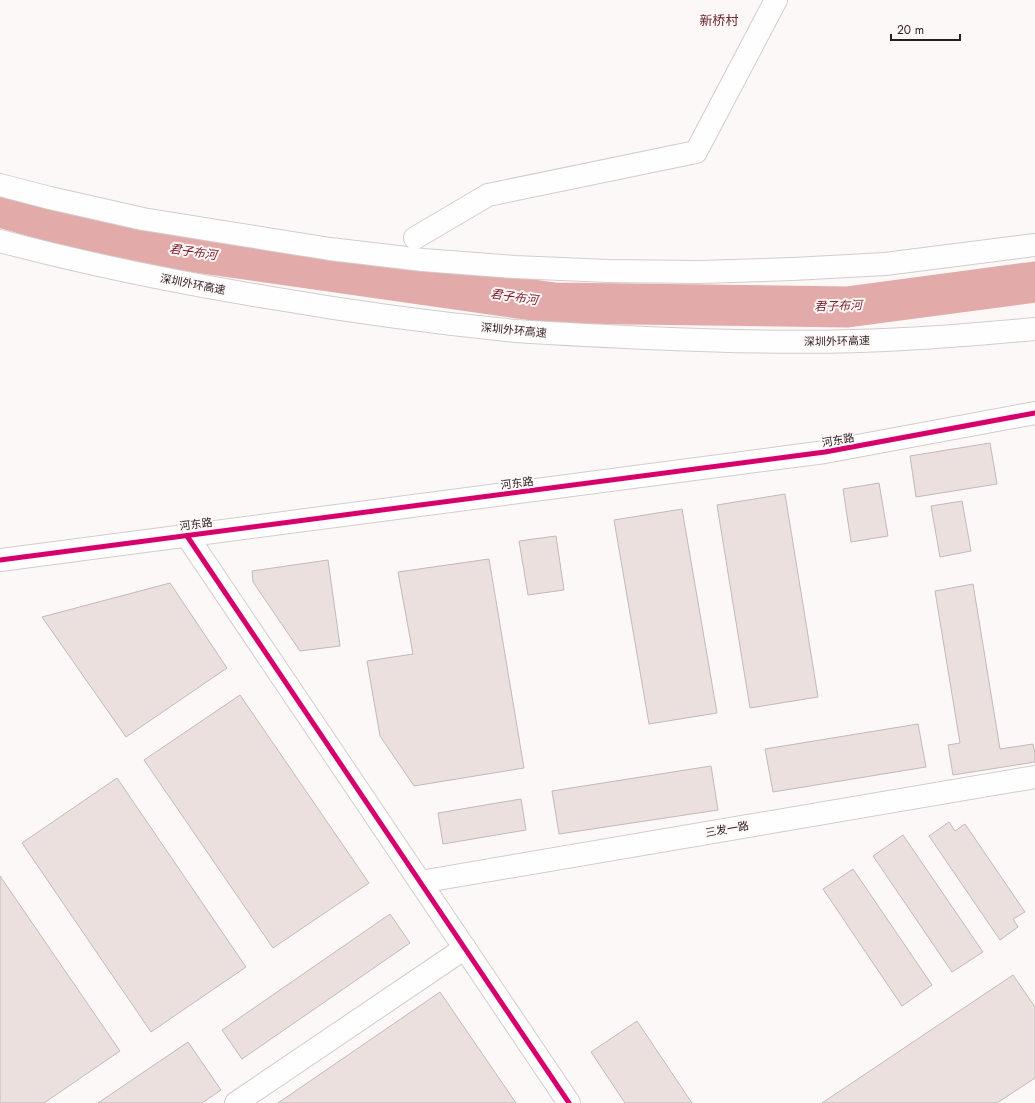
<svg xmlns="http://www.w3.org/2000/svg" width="1035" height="1103" viewBox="0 0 1035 1103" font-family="Jost,'Noto Sans SC',sans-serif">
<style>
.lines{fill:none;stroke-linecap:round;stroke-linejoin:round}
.river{stroke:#e3aaaa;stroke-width:41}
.building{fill:#ece0df;stroke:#c2b9b9}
.minor-casing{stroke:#d4cccb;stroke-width:24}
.highway-casing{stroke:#d4cccb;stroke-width:24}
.minor{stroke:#fffefe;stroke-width:22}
.highway{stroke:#fffefe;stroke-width:22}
.cycleway-casing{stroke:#fef7f7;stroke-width:8}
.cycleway{stroke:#d6006c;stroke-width:5}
.labels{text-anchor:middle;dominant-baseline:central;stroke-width:4;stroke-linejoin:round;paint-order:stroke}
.street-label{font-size:11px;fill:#2a1e1e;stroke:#fef7f7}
.water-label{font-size:12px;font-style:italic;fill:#7c1c27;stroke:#fef7f7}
.quarter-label{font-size:13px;fill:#6b2529;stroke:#fef7f7}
</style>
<rect width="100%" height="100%" fill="#fdf8f8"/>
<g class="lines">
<!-- river -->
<polyline class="river" points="0,207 125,242 554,303 847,307 1035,282"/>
</g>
<!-- building -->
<g class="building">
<polygon points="990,443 997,484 916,497 910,456"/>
<polygon points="879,483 888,536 851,542 843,489"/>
<polygon points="785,494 818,697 750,708 717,505"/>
<polygon points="962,501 971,551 940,557 931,506"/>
<polygon points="682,509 717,713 649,724 614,520"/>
<polygon points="556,536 564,590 528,595 519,541"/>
<polygon points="489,559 524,768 414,786 380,736 367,661 413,654 398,572"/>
<polygon points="328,560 340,646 300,651 253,582 252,571"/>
<polygon points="170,583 227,668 126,737 42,617"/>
<polygon points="973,584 1000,749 1033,744 1035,754 1035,762 953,775 948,745 960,743 935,591"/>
<polygon points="240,695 369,883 273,948 144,760"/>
<polygon points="918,724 926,767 773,792 765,749"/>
<polygon points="711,766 718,810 559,834 552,791"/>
<polygon points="117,778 246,967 151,1032 22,843"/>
<polygon points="521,799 526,830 443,844 438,813"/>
<polygon points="949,822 955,831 965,824 1025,912 1013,919 1018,927 1000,940 929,836"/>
<polygon points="903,835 983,952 952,972 873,856"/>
<polygon points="853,869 932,985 902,1006 823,889"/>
<polygon points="0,876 120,1051 44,1103 0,1103"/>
<polygon points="390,914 410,943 242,1059 222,1030"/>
<polygon points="1013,975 1035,1007 1035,1078 997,1103 822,1103"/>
<polygon points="440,992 516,1103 278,1103"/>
<polygon points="637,1021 692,1103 625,1103 591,1052"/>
<polygon points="188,1042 221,1090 202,1103 98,1103"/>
</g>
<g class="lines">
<defs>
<g id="minor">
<polyline points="415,238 488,195 696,152 776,0"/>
<polyline points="187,536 569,1103"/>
<polyline points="0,560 825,452 1035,413"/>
<polyline points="420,882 1035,777"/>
<polyline points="236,1103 465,948"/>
</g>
<g id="highway">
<polyline points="0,185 50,198 143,219 236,234 330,249 423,260 515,267 608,271 700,272 793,269 885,264 1035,245"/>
<path d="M0 241C90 265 180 283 272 298 353 312 434 323 516 331 560 334 604 336 647 338 733 342 819 344 904 339 948 337 992 333 1035 329"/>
</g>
</defs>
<!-- minor casing -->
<use href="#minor" class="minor-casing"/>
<!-- highway casing -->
<use href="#highway" class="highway-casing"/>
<!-- minor -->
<use href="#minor" class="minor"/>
<!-- highway -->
<use href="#highway" class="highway"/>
<defs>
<g id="cycleway">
<polyline points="187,536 569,1103"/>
<polyline points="0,560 825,452 1035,413"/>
</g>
</defs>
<!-- cycleway casing -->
<use href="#cycleway" class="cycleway-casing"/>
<!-- cycleway -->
<use href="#cycleway" class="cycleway"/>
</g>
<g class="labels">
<!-- street labels -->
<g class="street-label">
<text transform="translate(193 284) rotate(11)">深圳外环高速</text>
<text transform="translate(514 330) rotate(5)">深圳外环高速</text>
<text transform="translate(837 341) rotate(-1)">深圳外环高速</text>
<text transform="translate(838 440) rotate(-10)">河东路</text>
<text transform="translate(517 483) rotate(-7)">河东路</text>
<text transform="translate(196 524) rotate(-7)">河东路</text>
<text transform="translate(727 829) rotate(-10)">三发一路</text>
</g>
<!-- water labels -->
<g class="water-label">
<text transform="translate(193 252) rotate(8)">君子布河</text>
<text transform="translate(514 297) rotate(8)">君子布河</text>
<text transform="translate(838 306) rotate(-2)">君子布河</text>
</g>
<!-- quarter labels -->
<g class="quarter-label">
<text x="719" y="20">新桥村</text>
</g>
</g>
<!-- scale -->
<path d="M891 34v6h69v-6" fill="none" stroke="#2a1e1e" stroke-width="2"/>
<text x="897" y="34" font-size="12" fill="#2a1e1e" stroke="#fef7f7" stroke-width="3" paint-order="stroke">20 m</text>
</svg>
